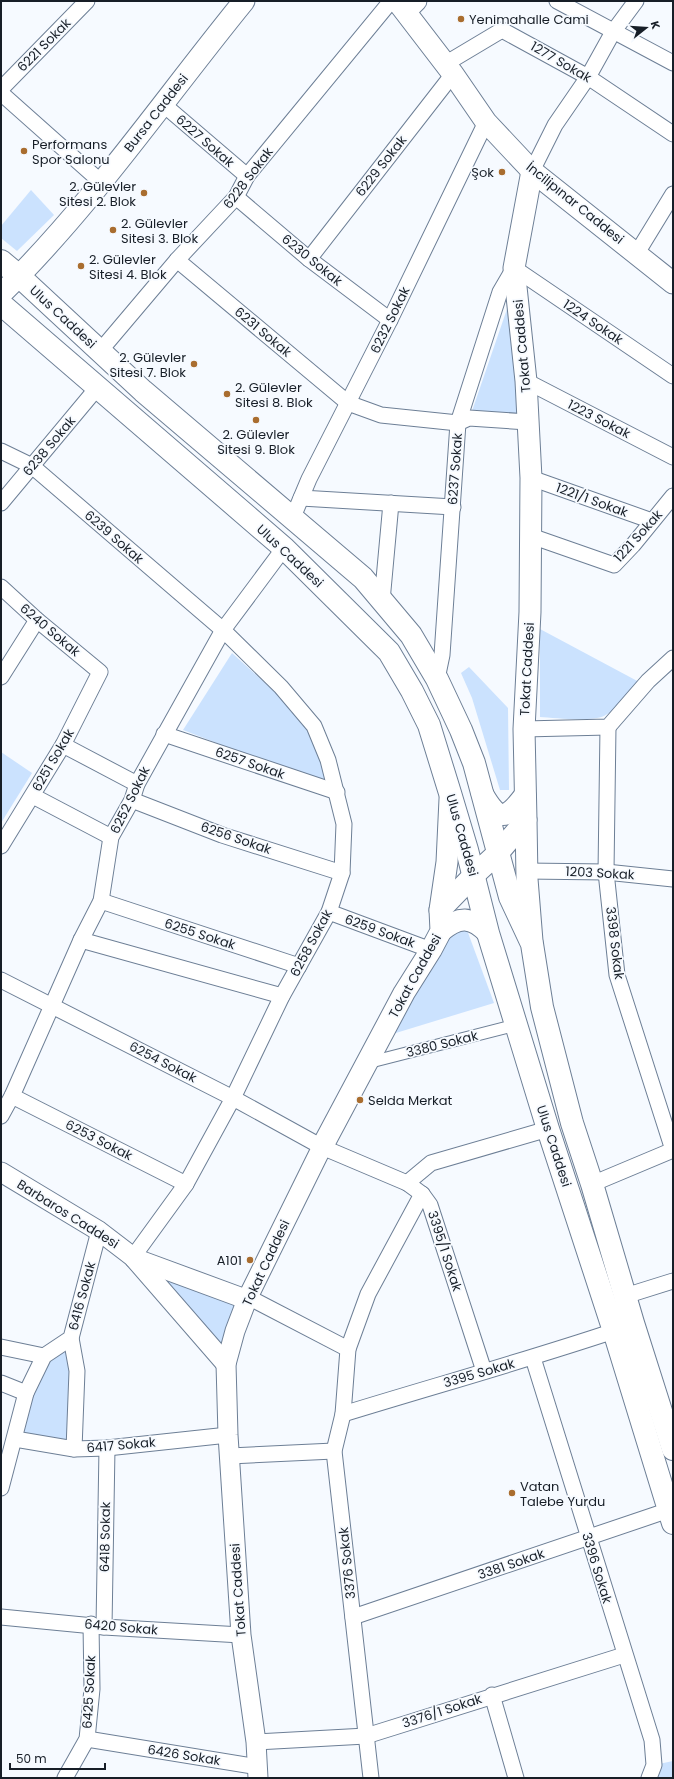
<svg xmlns="http://www.w3.org/2000/svg" width="674" height="1779" viewBox="0 0 674 1779" font-family="Poppins,sans-serif">
<style>
.green{fill:#cbe2fe}
.lines{fill:none;stroke-linecap:round;stroke-linejoin:round}
.pedestrian-casing{stroke:#6d7f96;stroke-width:13}
.minor-casing{stroke:#6d7f96;stroke-width:17}
.tertiary-casing{stroke:#6d7f96;stroke-width:21}
.secondary-casing{stroke:#6d7f96;stroke-width:23}
.primary-casing{stroke:#6d7f96;stroke-width:24}
.pedestrian{stroke:#fff;stroke-width:11}
.minor{stroke:#fff;stroke-width:15}
.tertiary{stroke:#fff;stroke-width:19}
.secondary{stroke:#fff;stroke-width:21}
.primary{stroke:#fff;stroke-width:22}
.poi-dot{fill:#a96d2f;stroke:#f6faff;stroke-width:1.5}
.labels{text-anchor:middle;dominant-baseline:central;stroke-width:3.5;stroke-linejoin:round;paint-order:stroke}
.poi-label{font-size:13px;fill:#171e27;stroke:#f6faff;text-anchor:start}
.street-label{font-size:13px;fill:#171e27;stroke:#f6faff}
</style>
<rect width="100%" height="100%" fill="#f6faff"/>
<!-- green -->
<g class="green">
<polygon points="31,190 54,215 17,251 1,238 1,226"/>
<polygon points="507,309 516,368 520,418 472,411"/>
<path d="M540 629 641 683C630 695 619 708 604 716 592 722 554 718 540 717Z"/>
<polygon points="232,653 277,694 308,729 329,778 317,782 183,730"/>
<polygon points="469,667 508,708 509,790 500,790 472,698 461,673"/>
<polygon points="1,752 32,773 1,823"/>
<polygon points="452,928 467,930 494,1003 386,1036"/>
<polygon points="133,1257 248,1300 226,1364"/>
<polygon points="69,1348 73,1372 69,1443 23,1437 34,1393 47,1364"/>
<polygon points="673,1761 673,1778 649,1778 654,1765"/>
</g>
<g class="lines">
<defs>
<polyline id="pedestrian" points="367,1063 516,1025"/>
<g id="minor">
<polyline points="557,1 673,63"/>
<polyline points="445,64 502,30 588,77 673,134"/>
<polyline points="1,89 87,1"/>
<polyline points="1,93 101,182"/>
<polyline points="164,105 247,176"/>
<polyline points="532,171 555,125 588,77 613,32 636,1"/>
<polyline points="236,197 309,259 390,320"/>
<polyline points="637,253 673,194"/>
<polyline points="309,259 453,74"/>
<polyline points="177,260 348,403 381,415 458,423 469,418 528,422"/>
<polyline points="100,351 177,260 236,197 247,176 391,1"/>
<polyline points="526,381 673,457"/>
<polyline points="1,451 32,466 223,630 281,687 314,726 328,760 344,824 342,873 329,912 282,996 233,1098 186,1184 133,1257"/>
<polyline points="531,478 652,521"/>
<polyline points="301,498 453,507"/>
<polyline points="1,503 97,388"/>
<polyline points="293,517 309,479 390,320 486,122"/>
<polyline points="531,536 614,565 633,545 673,496"/>
<polyline points="1,587 37,620 100,672 63,745 1,846"/>
<polyline points="382,601 391,503"/>
<polyline points="1,677 37,620"/>
<polyline points="437,679 442,655 458,423 500,292 514,268 673,376"/>
<polyline points="524,729 608,727 648,681 673,658"/>
<polyline points="164,734 337,792"/>
<polyline points="63,745 137,784"/>
<polyline points="33,796 111,837"/>
<polyline points="132,800 222,835 342,873"/>
<polyline points="526,871 606,872 673,879"/>
<polyline points="101,901 299,966"/>
<polyline points="329,912 431,950"/>
<polyline points="81,940 282,996"/>
<polyline points="1,980 233,1098 322,1147 407,1183 422,1194 430,1205 484,1371"/>
<polyline points="12,1096 186,1184"/>
<polyline points="1,1116 12,1096 81,940 101,901 111,837 132,800 137,784 223,630 284,548"/>
<polyline points="407,1183 431,1163 548,1129"/>
<polyline points="592,1184 673,1150 617,975 606,872 608,727"/>
<polyline points="625,1296 673,1281"/>
<polyline points="248,1297 348,1349"/>
<polyline points="71,1338 77,1371 74,1449"/>
<polyline points="1,1347 44,1356"/>
<polyline points="533,1358 652,1740 654,1765 649,1778"/>
<polyline points="1,1383 26,1393"/>
<path d="M343 1414C434 1386 524 1361 614 1331"/>
<polyline points="15,1439 74,1449 107,1448 228,1435"/>
<polyline points="230,1456 334,1451"/>
<polyline points="1,1488 26,1393 44,1356 71,1338 99,1231"/>
<polyline points="1,1617 104,1627 241,1635"/>
<polyline points="353,1617 669,1510"/>
<polyline points="104,1627 107,1448"/>
<polyline points="492,1695 516,1778"/>
<polyline points="87,1739 258,1767"/>
<polyline points="256,1742 366,1736 624,1655"/>
<polyline points="65,1778 87,1739 92,1689 91,1624"/>
<polyline points="371,1778 334,1451 343,1414 348,1349 368,1294 422,1194"/>
</g>
<g id="tertiary">
<polyline points="406,12 417,1"/>
<polyline points="1,1172 99,1231 133,1257 226,1364"/>
<polyline points="134,1258 248,1300"/>
<polyline points="258,1778 256,1742 241,1635 228,1435 226,1364 235,1331 248,1297 322,1147"/>
</g>
<g id="secondary">
<polyline points="397,1 453,74 486,122 532,171 673,283"/>
<path d="M1 294C92 205 164 99 244 1"/>
<path d="M482 793C499 823 506 820 525 795"/>
<polyline points="526,820 527,879 532,941"/>
<polyline points="440,910 447,862 450,799"/>
<path d="M441 931C459 916 471 916 488 933"/>
<polyline points="322,1147 404,993 431,950 441,931 440,910 474,875 499,852 526,820 524,729 530,612 531,478 526,381 514,268 532,171"/>
</g>
<g id="primary">
<polyline points="1,261 19,276 143,391 363,578 411,635 437,679 461,730 474,763 510,897 532,944 542,1007 572,1123 592,1184 633,1323 673,1449"/>
<polyline points="1,304 284,548 389,652 412,691 429,725 450,793 467,850 488,933 548,1129 614,1331 673,1523"/>
</g>
</defs>
<!-- pedestrian casing -->
<use href="#pedestrian" class="pedestrian-casing"/>
<!-- minor casing -->
<use href="#minor" class="minor-casing"/>
<!-- tertiary casing -->
<use href="#tertiary" class="tertiary-casing"/>
<!-- secondary casing -->
<use href="#secondary" class="secondary-casing"/>
<!-- primary casing -->
<use href="#primary" class="primary-casing"/>
<!-- pedestrian -->
<use href="#pedestrian" class="pedestrian"/>
<!-- minor -->
<use href="#minor" class="minor"/>
<!-- tertiary -->
<use href="#tertiary" class="tertiary"/>
<!-- secondary -->
<use href="#secondary" class="secondary"/>
<!-- primary -->
<use href="#primary" class="primary"/>
</g>
<!-- markers -->
<g class="poi-dot">
<circle cx="461" cy="19" r="4"/>
<circle cx="24" cy="151" r="4"/>
<circle cx="502" cy="172" r="4"/>
<circle cx="144" cy="193" r="4"/>
<circle cx="113" cy="230" r="4"/>
<circle cx="81" cy="266" r="4"/>
<circle cx="194" cy="364" r="4"/>
<circle cx="227" cy="394" r="4"/>
<circle cx="256" cy="420" r="4"/>
<circle cx="360" cy="1100" r="4"/>
<circle cx="250" cy="1260" r="4"/>
<circle cx="512" cy="1493" r="4"/>
</g>
<g class="labels">
<!-- poi labels -->
<g class="poi-label">
<text x="469" y="19">Yenimahalle Cami</text>
<text x="32" y="144">Performans<tspan x="32" dy="15">Spor Salonu</tspan></text>
<text x="494" y="172" text-anchor="end">Şok</text>
<text x="136" y="186" text-anchor="end">2. Gülevler<tspan x="136" dy="15">Sitesi 2. Blok</tspan></text>
<text x="121" y="223">2. Gülevler<tspan x="121" dy="15">Sitesi 3. Blok</tspan></text>
<text x="89" y="259">2. Gülevler<tspan x="89" dy="15">Sitesi 4. Blok</tspan></text>
<text x="186" y="357" text-anchor="end">2. Gülevler<tspan x="186" dy="15">Sitesi 7. Blok</tspan></text>
<text x="235" y="387">2. Gülevler<tspan x="235" dy="15">Sitesi 8. Blok</tspan></text>
<text x="256" y="434" text-anchor="middle">2. Gülevler<tspan x="256" dy="15">Sitesi 9. Blok</tspan></text>
<text x="368" y="1100">Selda Merkat</text>
<text x="242" y="1260" text-anchor="end">A101</text>
<text x="520" y="1486">Vatan<tspan x="520" dy="15">Talebe Yurdu</tspan></text>
</g>
<!-- street labels -->
<g class="street-label">
<text transform="translate(44 45) rotate(-45)">6221 Sokak</text>
<text transform="translate(561 62) rotate(30)">1277 Sokak</text>
<text transform="translate(156 113) rotate(-52)">Bursa Caddesi</text>
<text transform="translate(205 141) rotate(41)">6227 Sokak</text>
<text transform="translate(381 166) rotate(-52)">6229 Sokak</text>
<text transform="translate(248 178) rotate(-53)">6228 Sokak</text>
<text transform="translate(575 203) rotate(39)">İncilipınar Caddesi</text>
<text transform="translate(312 260) rotate(39)">6230 Sokak</text>
<text transform="translate(63 317) rotate(43)">Ulus Caddesi</text>
<text transform="translate(390 320) rotate(-64)">6232 Sokak</text>
<text transform="translate(593 322) rotate(34)">1224 Sokak</text>
<text transform="translate(263 332) rotate(40)">6231 Sokak</text>
<text transform="translate(522 346) rotate(-95)">Tokat Caddesi</text>
<text transform="translate(599 419) rotate(27)">1223 Sokak</text>
<text transform="translate(49 446) rotate(-50)">6238 Sokak</text>
<text transform="translate(455 469) rotate(-86)">6237 Sokak</text>
<text transform="translate(592 500) rotate(20)">1221/1 Sokak</text>
<text transform="translate(638 536) rotate(-48)">1221 Sokak</text>
<text transform="translate(114 537) rotate(41)">6239 Sokak</text>
<text transform="translate(290 556) rotate(43)">Ulus Caddesi</text>
<text transform="translate(50 630) rotate(40)">6240 Sokak</text>
<text transform="translate(527 669) rotate(-87)">Tokat Caddesi</text>
<text transform="translate(53 760) rotate(-60)">6251 Sokak</text>
<text transform="translate(250 763) rotate(19)">6257 Sokak</text>
<text transform="translate(130 800) rotate(-64)">6252 Sokak</text>
<text transform="translate(462 835) rotate(74)">Ulus Caddesi</text>
<text transform="translate(236 838) rotate(19)">6256 Sokak</text>
<text transform="translate(600 873) rotate(3)">1203 Sokak</text>
<text transform="translate(380 931) rotate(20)">6259 Sokak</text>
<text transform="translate(200 934) rotate(18)">6255 Sokak</text>
<text transform="translate(311 943) rotate(-62)">6258 Sokak</text>
<text transform="translate(615 943) rotate(83)">3398 Sokak</text>
<text transform="translate(415 976) rotate(-61)">Tokat Caddesi</text>
<text transform="translate(442 1044) rotate(-14)">3380 Sokak</text>
<text transform="translate(163 1062) rotate(27)">6254 Sokak</text>
<text transform="translate(99 1140) rotate(27)">6253 Sokak</text>
<text transform="translate(554 1146) rotate(72)">Ulus Caddesi</text>
<text transform="translate(68 1214) rotate(32)">Barbaros Caddesi</text>
<text transform="translate(445 1251) rotate(72)">3395/1 Sokak</text>
<text transform="translate(266 1263) rotate(-65)">Tokat Caddesi</text>
<text transform="translate(82 1296) rotate(-75)">6416 Sokak</text>
<text transform="translate(479 1373) rotate(-16)">3395 Sokak</text>
<text transform="translate(121 1445) rotate(-5)">6417 Sokak</text>
<text transform="translate(105 1537) rotate(-89)">6418 Sokak</text>
<text transform="translate(347 1563) rotate(-96)">3376 Sokak</text>
<text transform="translate(511 1564) rotate(-19)">3381 Sokak</text>
<text transform="translate(597 1568) rotate(73)">3396 Sokak</text>
<text transform="translate(238 1590) rotate(-94)">Tokat Caddesi</text>
<text transform="translate(121 1627) rotate(5)">6420 Sokak</text>
<text transform="translate(89 1692) rotate(-87)">6425 Sokak</text>
<text transform="translate(442 1711) rotate(-18)">3376/1 Sokak</text>
<text transform="translate(184 1755) rotate(9)">6426 Sokak</text>
</g>
</g>
<!-- border -->
<rect width="674" height="1779" fill="none" stroke="#171e27" stroke-width="4"/>
<!-- north arrow -->
<g transform="translate(646 28) rotate(73)" stroke="#f6faff" stroke-width="3" paint-order="stroke">
<path d="M0-3L7 15L0 10L-7 15Z" fill="#171e27"/>
<text y="-6" font-size="11" font-weight="bold" text-anchor="middle" fill="#171e27">K</text>
</g>
<!-- scale -->
<path d="M10 1763v6h95v-6" fill="none" stroke="#171e27" stroke-width="2"/>
<text x="16" y="1763" font-size="12" fill="#171e27" stroke="#f6faff" stroke-width="3" paint-order="stroke">50 m</text>
</svg>
